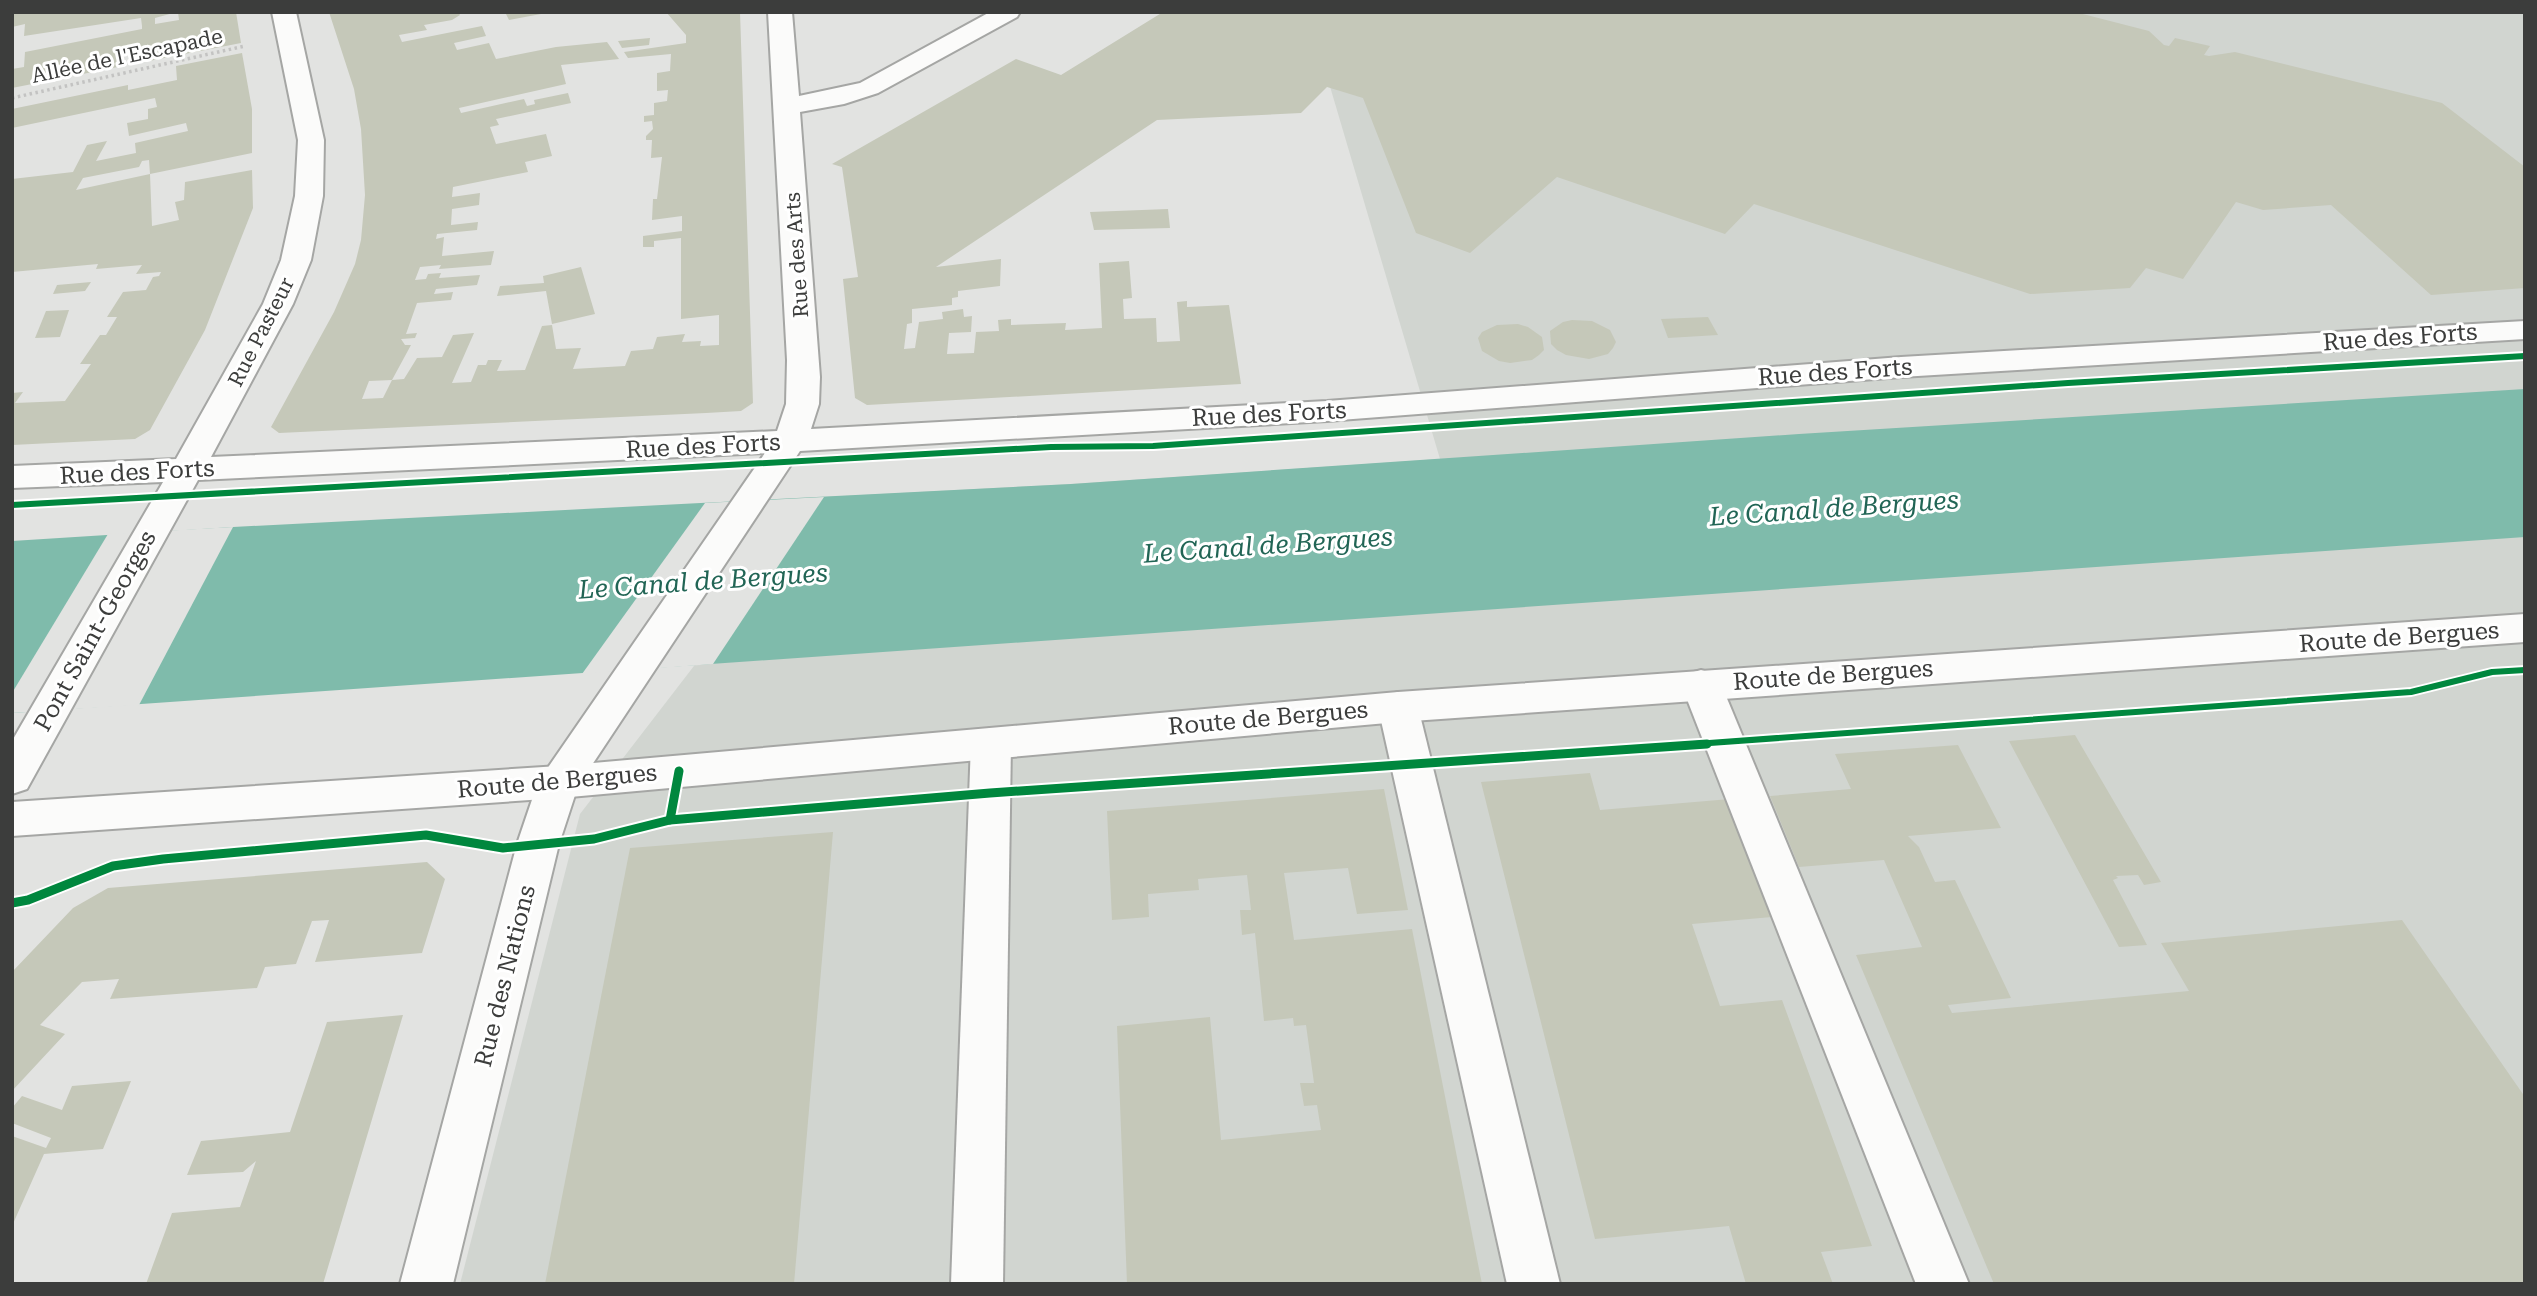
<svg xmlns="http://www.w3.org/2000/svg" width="2537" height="1296" viewBox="0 0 2537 1296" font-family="'Roboto Serif',serif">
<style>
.built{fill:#d1d5d0}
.water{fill:#7fbbab}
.pier{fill:#e2e3e1}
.building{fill:#c5c8b9;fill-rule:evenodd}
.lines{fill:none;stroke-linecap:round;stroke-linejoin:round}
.minor-casing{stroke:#a5a6a4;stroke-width:4}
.major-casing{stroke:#a5a6a4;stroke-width:4}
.path{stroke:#c3c3c2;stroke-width:3.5;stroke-dasharray:2.5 3.5;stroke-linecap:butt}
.minor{fill:#fbfbfa;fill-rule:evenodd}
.major{fill:#fbfbfa;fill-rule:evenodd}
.cycleway-far1-casing{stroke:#fff;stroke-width:10}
.cycleway-casing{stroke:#fff;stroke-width:13}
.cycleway-far1{stroke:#00873e;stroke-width:6}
.cycleway{stroke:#00873e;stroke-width:9}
.labels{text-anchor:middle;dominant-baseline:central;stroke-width:6;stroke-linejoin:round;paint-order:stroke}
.far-street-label{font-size:21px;fill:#3c3d3c;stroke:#fff}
.street-label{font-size:24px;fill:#3c3d3c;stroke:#fff}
.water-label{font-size:26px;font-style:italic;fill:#216555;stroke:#fff}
</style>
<rect width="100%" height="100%" fill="#e2e3e1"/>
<!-- built -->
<polygon class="built" points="1308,12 2525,12 2525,1284 460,1284 580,814 824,497 1071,484 1440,459"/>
<!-- water -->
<polygon class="water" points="2525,389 2525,537 12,713 12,541 233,527 1071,484 1799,434"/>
<!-- pier -->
<g class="pier">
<polygon points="824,497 713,664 582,674 705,503"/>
<polygon points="233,527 139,705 12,713 12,693 108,534"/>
</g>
<!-- building -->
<g class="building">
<polygon points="12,12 177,12 155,18 155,24 179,20 178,12 236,12 241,43 149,61 147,45 121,50 123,66 12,88 12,69 24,67 25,52 142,29 142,26 141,18 24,36 25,24 12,27"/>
<polygon points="329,12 458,12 460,15 452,20 424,25 427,30 399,35 402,42 482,26 486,36 454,43 457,50 489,43 496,59 556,47 607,42 619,59 561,65 566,84 459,108 461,113 524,99 527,106 535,104 534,100 568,93 571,103 496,119 499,125 490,127 496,144 546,134 552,156 525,162 528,172 453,187 452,197 480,193 479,205 452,209 451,225 478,222 477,230 437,234 436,239 444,237 442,256 494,251 491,265 439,269 441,265 420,267 415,280 426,279 428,274 441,273 439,278 480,275 477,285 436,289 434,294 453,292 451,300 417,303 406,334 417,333 415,338 401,339 405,345 411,345 392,380 369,381 362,399 383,398 392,380 404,379 417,358 442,357 453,335 474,333 452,383 471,382 478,365 486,365 488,360 502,360 497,371 525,370 542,326 552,325 556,349 581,348 573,369 625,366 631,351 653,349 657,337 685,334 682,342 701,341 700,346 719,345 719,315 681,319 681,238 654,241 654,247 643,247 643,236 682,231 682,216 652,220 653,199 657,199 662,157 651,158 652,140 646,140 646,136 653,129 652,121 644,122 644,116 654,115 654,103 667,101 668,90 657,91 657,73 670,71 671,54 628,58 624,52 686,43 686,35 666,12 740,12 753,403 741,411 706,413 279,433 271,427 334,312 355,264 361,240 365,195 361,129 354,89"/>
<polygon points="505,12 541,12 541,14 509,20"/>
<polygon points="1163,12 2075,12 2149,31 2164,45 2169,46 2175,38 2210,46 2204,55 2209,56 2235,52 2442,103 2525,167 2525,288 2431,295 2331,205 2263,210 2236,202 2183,279 2146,268 2130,288 2030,294 1754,204 1725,234 1557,177 1470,253 1416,233 1363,98 1327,87 1301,113 1157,120 936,267 1001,259 1000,286 958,291 958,297 952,298 952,305 912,309 912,323 907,324 904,349 915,348 919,322 943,319 942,312 963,309 964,317 972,316 971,332 949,333 947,354 974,353 976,332 999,331 998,320 1011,319 1011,325 1066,323 1065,330 1102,328 1099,263 1129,261 1132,298 1123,299 1124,319 1156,318 1157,342 1180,341 1177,302 1187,301 1187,307 1229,305 1241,384 867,405 855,398 843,279 858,277 842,167 832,164 1016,59 1061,75"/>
<polygon points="650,38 649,45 622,48 618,41"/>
<path d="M242 53 252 109V153L150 174 152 226 179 220 175 202 184 200 185 182 252 170 253 208 205 330 150 430 135 439 12 445V393L23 392 15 403 65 401 91 364H80L100 335H106L117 317H107L123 292 146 290 153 277 159 276 161 272 136 274 142 265 96 269 98 264 12 272V179L73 172 87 145 107 141 96 161 136 153 135 143 188 131 186 123 129 136 127 123 148 119V109L157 107 155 98 12 128V109L128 85V90L177 80 176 66ZM149 160 150 174 76 190 83 178 139 167 142 161Z"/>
<polygon points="1168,209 1170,228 1094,230 1090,212"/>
<polygon points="581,267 595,314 552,324 546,291 497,296 500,286 544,283 543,276"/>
<polygon points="91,282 85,291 53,294 57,285"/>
<polygon points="69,310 60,337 35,338 46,311"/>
<polygon points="1708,317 1718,335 1668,338 1661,319"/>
<polygon points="1572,320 1592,321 1610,330 1616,342 1613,348 1608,354 1589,359 1566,355 1557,350 1551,344 1550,331 1563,322"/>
<polygon points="1518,324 1528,327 1542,337 1544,350 1539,355 1532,360 1510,363 1499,361 1482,351 1478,338 1482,332 1497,325"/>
<polygon points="2075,735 2161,882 2144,885 2138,875 2116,876 2118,878 2113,880 2147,945 2119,947 2009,741"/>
<polygon points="1958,745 2001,828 1908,836 1919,847 1935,882 1955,880 2011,998 1948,1005 1952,1013 2189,991 2161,943 2402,920 2525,1097 2525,1284 1994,1284 1856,955 1922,947 1884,860 1799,867 1770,796 1851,789 1835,754"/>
<polygon points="1590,773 1600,810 1730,799 1772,917 1692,924 1720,1006 1782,1000 1872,1246 1821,1252 1833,1284 1746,1284 1729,1226 1595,1239 1481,782"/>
<polygon points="1384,789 1408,910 1357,914 1348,868 1284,873 1294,940 1412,929 1482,1284 1127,1284 1117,1026 1210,1017 1221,1140 1321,1130 1317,1105 1304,1106 1300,1083 1314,1083 1306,1025 1294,1026 1293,1018 1264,1021 1255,933 1242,935 1240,910 1251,910 1247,875 1198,879 1199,890 1148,894 1149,917 1112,920 1107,811"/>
<polygon points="833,832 794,1284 545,1284 630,848"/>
<polygon points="427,862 445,879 422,953 315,962 329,920 312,921 296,964 265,967 257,988 110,999 119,979 82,982 40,1025 65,1034 12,1091 12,972 73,908 108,888"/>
<polygon points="403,1015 323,1284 146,1284 172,1213 240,1207 256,1161 243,1172 187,1175 201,1141 290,1132 327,1022"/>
<polygon points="131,1081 103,1149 44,1154 12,1226 12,1136 46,1148 51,1138 12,1123 12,1108 22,1096 62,1110 72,1086"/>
</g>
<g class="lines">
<defs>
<g id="minor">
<polygon points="272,12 296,12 324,140 323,196 311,260 293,304 211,457 777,431 786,404 787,360 768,12 792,12 799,96 860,83 990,12 1020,12 1017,17 878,93 844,104 800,112 820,377 819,404 811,429 1327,401 1901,357 2525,321 2525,339 1901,377 1327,421 800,451 578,786 559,844 453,1284 400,1284 517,844 538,782 765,453 198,480 27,789 12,794 12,741 163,482 12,488 12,466 176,459 263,304 281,260 295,196 298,140"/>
<polygon points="1701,670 1715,674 1721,684 1969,1284 1916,1284 1681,684 1687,674"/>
<polygon points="1398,692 1412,697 1418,707 1560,1284 1507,1284 1378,707 1384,697"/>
<polygon points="991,728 1005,732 1011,743 1003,1284 951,1284 971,743 977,732"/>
</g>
<polygon id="major" points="2525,614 2525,642 1398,722 559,798 12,836 12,802 559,766 1398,692"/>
</defs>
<!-- minor casing -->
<use href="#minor" class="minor-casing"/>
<!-- major casing -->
<use href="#major" class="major-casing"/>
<!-- path -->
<polyline class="path" points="12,98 245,46"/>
<!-- minor -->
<use href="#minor" class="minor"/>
<!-- major -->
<use href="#major" class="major"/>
<defs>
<g id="cycleway-far1">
<polyline points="12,505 1051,447 1153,446 2068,383 2525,356"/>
<polyline points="1682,745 2411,692 2492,672 2525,670"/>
</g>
<g id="cycleway">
<polyline points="679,771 670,820 990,793 1707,744"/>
<polyline points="12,903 28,900 113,866 163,859 426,835 503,848 594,839 670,820"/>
</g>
</defs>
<!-- cycleway-far1 casing -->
<use href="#cycleway-far1" class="cycleway-far1-casing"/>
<!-- cycleway casing -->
<use href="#cycleway" class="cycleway-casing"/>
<!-- cycleway-far1 -->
<use href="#cycleway-far1" class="cycleway-far1"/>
<!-- cycleway -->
<use href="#cycleway" class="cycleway"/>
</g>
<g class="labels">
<!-- far-street labels -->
<g class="far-street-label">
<text transform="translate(127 56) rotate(-12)">Allée de l'Escapade</text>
<text transform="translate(797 255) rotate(-94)">Rue des Arts</text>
<text transform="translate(261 332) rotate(-63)">Rue Pasteur</text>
</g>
<!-- street labels -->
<g class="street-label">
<text transform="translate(2400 337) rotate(-4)">Rue des Forts</text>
<text transform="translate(1835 372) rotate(-4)">Rue des Forts</text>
<text transform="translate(1269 414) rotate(-3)">Rue des Forts</text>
<text transform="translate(703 446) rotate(-3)">Rue des Forts</text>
<text transform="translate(137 472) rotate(-3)">Rue des Forts</text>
<text transform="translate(95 631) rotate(-61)">Pont Saint-Georges</text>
<text transform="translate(2399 637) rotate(-4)">Route de Bergues</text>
<text transform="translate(1833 675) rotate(-4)">Route de Bergues</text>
<text transform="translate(1268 718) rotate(-5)">Route de Bergues</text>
<text transform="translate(557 781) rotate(-5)">Route de Bergues</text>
<text transform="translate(505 976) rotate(-76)">Rue des Nations</text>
</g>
<!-- water labels -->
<g class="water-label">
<text transform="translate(1834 508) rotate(-4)">Le Canal de Bergues</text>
<text transform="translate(1268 545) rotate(-4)">Le Canal de Bergues</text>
<text transform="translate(703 581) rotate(-4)">Le Canal de Bergues</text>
</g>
</g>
<!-- border -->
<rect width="2537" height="1296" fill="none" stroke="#3c3d3c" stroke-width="28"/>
</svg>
